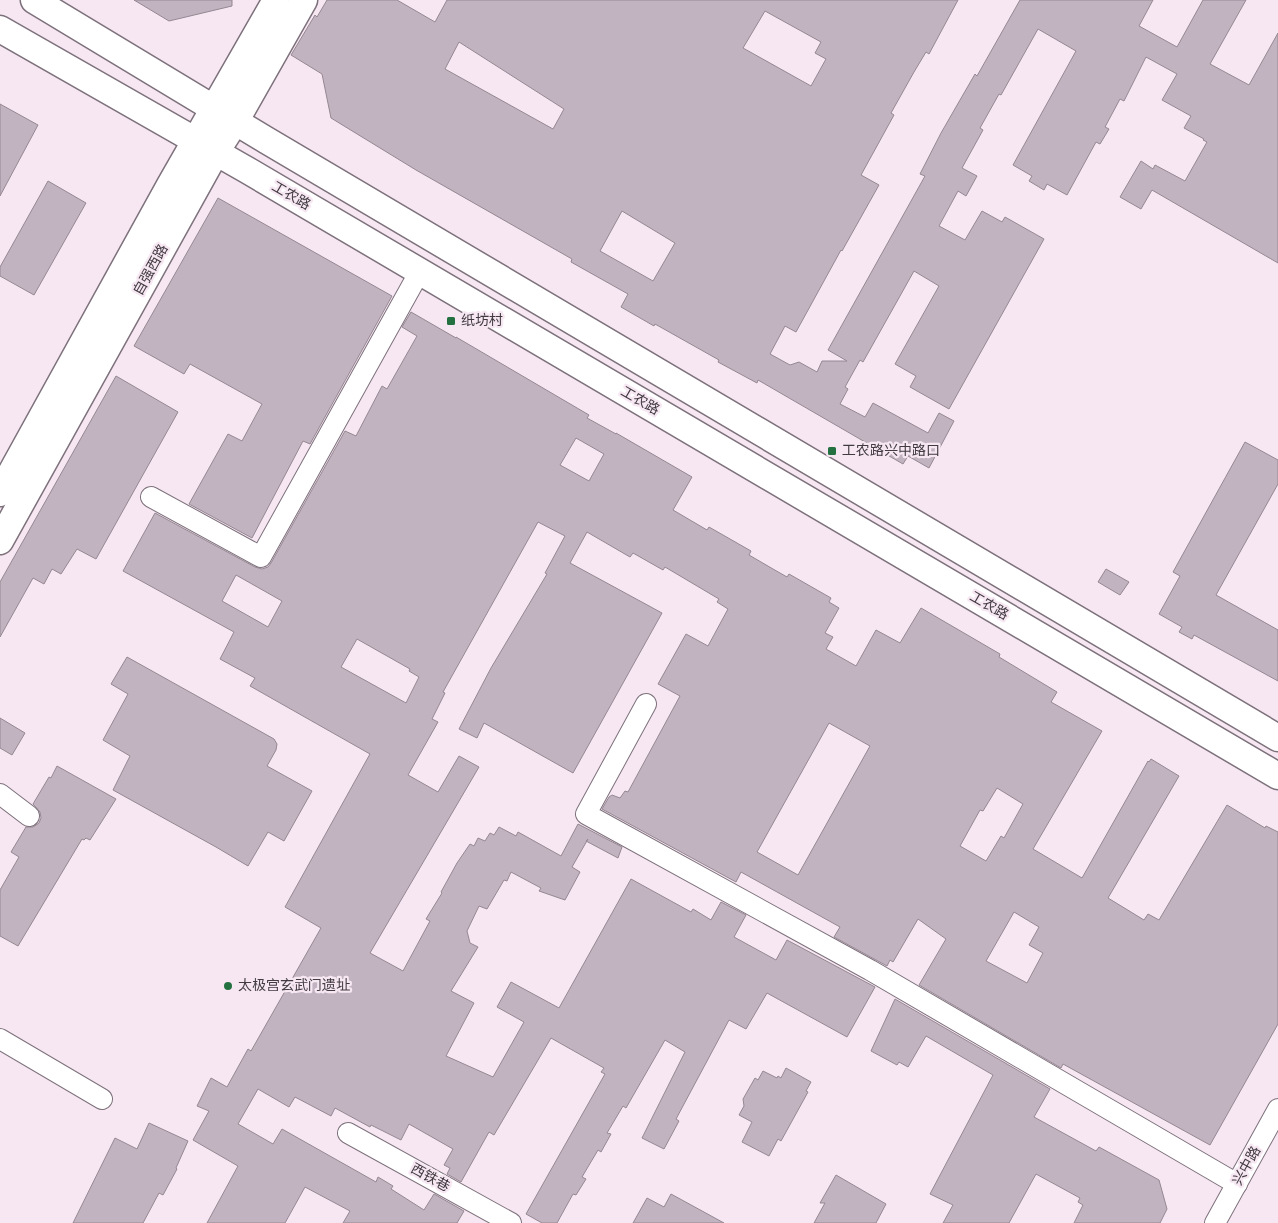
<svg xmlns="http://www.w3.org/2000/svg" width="1278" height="1223" viewBox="0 0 1278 1223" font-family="'Source Sans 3','Noto Sans SC',sans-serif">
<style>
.building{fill:#c1b3bf;stroke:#958893;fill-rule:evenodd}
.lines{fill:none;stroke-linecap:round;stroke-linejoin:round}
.minor-casing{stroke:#7d717b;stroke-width:22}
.major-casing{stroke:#7d717b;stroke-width:29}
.minor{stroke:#fff;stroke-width:20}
.major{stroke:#fff;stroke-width:26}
.poi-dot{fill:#237040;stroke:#f6e7f3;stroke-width:2}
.labels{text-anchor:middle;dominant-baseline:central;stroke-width:4.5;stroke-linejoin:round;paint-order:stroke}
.street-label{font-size:14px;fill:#413b40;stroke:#f6e7f3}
.poi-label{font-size:14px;fill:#413b40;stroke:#f6e7f3;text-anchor:start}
</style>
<rect width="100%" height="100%" fill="#f6e7f3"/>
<!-- building -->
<g class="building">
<polygon points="134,0 232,0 232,6 169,21"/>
<path d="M327 0H397L435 22 447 0H958L929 54 926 52 914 72 891 113 894 115 861 175 879 185 842 251 841 250 796 332 785 326 770 354 790 365 799 362 817 372 822 361H847L828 350 925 176 920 174 941 133 975 74 977 76 1020 0H1153L1139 26 1177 47 1203 0H1246L1210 64 1249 85 1278 33V263L1152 190 1141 209 1120 197 1141 161 1153 169 1155 165 1185 181 1207 142 1203 140 1204 139 1184 128 1191 116 1162 100 1177 74 1146 57 1124 101 1120 99 1105 127 1109 129 1100 144 1096 142 1067 195 1047 184 1044 190 1029 181 1032 176 1013 165 1076 51 1038 29 1001 95 999 94 980 128 983 130 962 168 977 176 966 196 958 191 939 226 965 240 982 211 1002 222 1005 217 1044 239 949 409 910 387 916 376 895 364 939 286 914 271 863 362 860 360 845 387 848 389 840 404 865 417 873 403 928 433 939 413 954 421 929 468 908 456 903 464 758 380 757 383 718 362 719 360 655 324 654 326 621 307 628 294 571 262 572 259 416 170 331 118 322 74 291 55 315 15 317 17ZM765 11 821 42 815 53 826 59 811 86 743 48ZM459 42 564 109 553 129 445 69ZM622 211 675 243 653 281 600 251Z"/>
<polygon points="0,104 38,125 0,196"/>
<polygon points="48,181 86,203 34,295 0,276 0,267"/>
<polygon points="218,198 392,296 310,444 303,441 252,538 189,504 228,434 242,441 262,404 190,364 184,374 134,346"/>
<path d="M411 312 456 338V337L589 415 587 418 616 434V433L692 477 673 510 707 530 709 527 751 551 749 555 773 569 787 577 789 574 831 598 829 602 839 608 825 633 833 637 826 649 856 666 876 630 900 643 921 608 1000 654 999 657 1057 692 1051 702 1102 731 1033 849 1082 878 1148 761 1149 762 1151 759 1179 776 1108 898 1144 920 1148 914 1159 920 1227 805 1265 828 1266 826 1278 832V1024L1210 1145 1063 1064 1061 1068 919 985 946 939 918 919 893 962 890 960 887 966 834 937 840 927 741 872 736 882 602 809 609 797 612 795 620 798 625 791 628 792 680 696 658 684 686 634 708 646 728 609 717 602 719 599 665 567 663 570 633 553 630 557 587 532 570 563 662 613 573 773 484 723 477 738 459 729 491 668 547 574 545 573 565 536 538 522 443 692 445 693 432 719 438 722 408 775 438 792 459 756 479 767 370 953 403 971 430 921 426 919 442 893 441 892 457 863 470 844 474 846 478 838 485 841 490 833 494 835 499 827 516 836 518 832 561 856 578 824 622 847 618 858 586 841 588 839 572 867 580 872 565 900 539 891 541 888 511 872 507 881 504 880 487 909 479 906 467 931 470 943 478 947 451 991 474 1003 446 1056 493 1077 524 1022 497 1007 511 982 559 1008 631 879 691 912 693 909 711 920 721 902 746 915 734 937 776 960 787 940 875 987 847 1037 767 993 746 1029 729 1020 676 1119 679 1121 664 1149 642 1138 685 1052 665 1040 626 1108 623 1106 607 1133 611 1134 601 1152 598 1150 582 1177 586 1179 576 1195 573 1194 557 1223H542L526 1214 605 1074 601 1072 604 1068 551 1038 494 1135 489 1132 461 1182 447 1174 450 1168 444 1165 453 1149 409 1124 401 1140 371 1125 370 1127 335 1108 331 1116 295 1097 289 1107 258 1089 238 1124 273 1144 282 1129 376 1182 378 1177 393 1186 391 1189 424 1210 434 1194 464 1211 457 1223H343L350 1211 305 1187 285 1223H207L238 1166 193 1140 209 1111 197 1106 211 1078 227 1087 248 1049 251 1051 321 928 285 907 370 754 250 686 255 678 220 659 234 632 123 571 155 513 255 567 262 569 268 567 271 563 345 431 356 436 382 386 387 389 417 336 402 327ZM576 438 604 454 589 481 560 465ZM236 575 282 601 268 627 222 601ZM357 639 410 669 409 671 419 677 406 703 341 667ZM829 723 870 746 798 875 757 852ZM997 788 1023 804 1004 838 1001 836 986 861 960 846 980 810 983 811ZM1014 912 1039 927 1029 945 1043 953 1027 983 986 961Z"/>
<polygon points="116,376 178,412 96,559 77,549 61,574 52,569 44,584 33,578 0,637 0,582"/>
<polygon points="1245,442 1278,460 1278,484 1216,595 1278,630 1278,681 1194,635 1192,639 1179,632 1182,627 1159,614 1180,576 1173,572"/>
<polygon points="1106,569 1129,582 1120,595 1098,582"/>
<polygon points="127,657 274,739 277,744 276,750 267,766 312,791 284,841 268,832 248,866 216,847 113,790 130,756 103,740 128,694 111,684"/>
<polygon points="0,718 25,733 12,755 0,748"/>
<polygon points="57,766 116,799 90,840 86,838 84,840 82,839 18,946 0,936 0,890 19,857 11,852 26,827 33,827 39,823 41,818 40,812 33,804 49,777 51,778"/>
<polygon points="895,999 1050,1089 1034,1117 1096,1151 1099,1147 1159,1180 1167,1209 1160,1223 1074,1223 1083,1205 1078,1202 1080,1198 1036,1174 1009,1223 943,1223 953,1205 930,1194 993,1075 926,1036 908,1067 899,1062 897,1065 871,1051"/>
<polygon points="786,1068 811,1082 806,1091 808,1092 781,1141 778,1139 769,1156 742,1142 752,1122 739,1115 744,1106 743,1099 755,1078 758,1080 763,1071 777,1078 778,1076 781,1078"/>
<polygon points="149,1123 188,1141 176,1168 177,1169 163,1195 159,1193 143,1223 73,1223 115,1138 137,1149"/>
<polygon points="836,1175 886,1204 876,1223 814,1223 825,1203 820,1203"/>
<polygon points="671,1194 724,1223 633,1223 647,1198 664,1207"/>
</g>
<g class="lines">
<defs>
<g id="minor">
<polyline points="151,497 261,557 420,271"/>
<polyline points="646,704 586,814 870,970 1237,1184"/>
<polyline points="0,794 29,816"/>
<polyline points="0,1039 102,1099"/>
<polyline points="348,1133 511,1223"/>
<polyline points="1215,1223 1278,1109"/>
</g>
<g id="major">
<polyline points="34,0 266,140 1278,738"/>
<polyline points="0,29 247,170 1278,776"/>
<polyline points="0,493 170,185 276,0"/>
<polyline points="0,541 216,152 235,122 304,0"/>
</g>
</defs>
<!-- minor casing -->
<use href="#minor" class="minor-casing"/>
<!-- major casing -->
<use href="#major" class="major-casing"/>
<!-- minor -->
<use href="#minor" class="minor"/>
<!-- major -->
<use href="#major" class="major"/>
</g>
<!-- markers -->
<g class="poi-dot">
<rect x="446" y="316" width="10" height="10" rx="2.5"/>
<rect x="827" y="446" width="10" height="10" rx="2.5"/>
<circle cx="228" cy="986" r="5"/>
</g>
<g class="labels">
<!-- street labels -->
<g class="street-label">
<text transform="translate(291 196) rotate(30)">工农路</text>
<text transform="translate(151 270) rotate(-61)">自强西路</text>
<text transform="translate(640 401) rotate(30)">工农路</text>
<text transform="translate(989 606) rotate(30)">工农路</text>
<text transform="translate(1247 1166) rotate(-61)">兴中路</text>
<text transform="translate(430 1178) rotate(29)">西铁巷</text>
</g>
<!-- poi labels -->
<g class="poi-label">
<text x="461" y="321">纸坊村</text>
<text x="842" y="451">工农路兴中路口</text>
<text x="238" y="986">太极宫玄武门遗址</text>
</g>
</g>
</svg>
